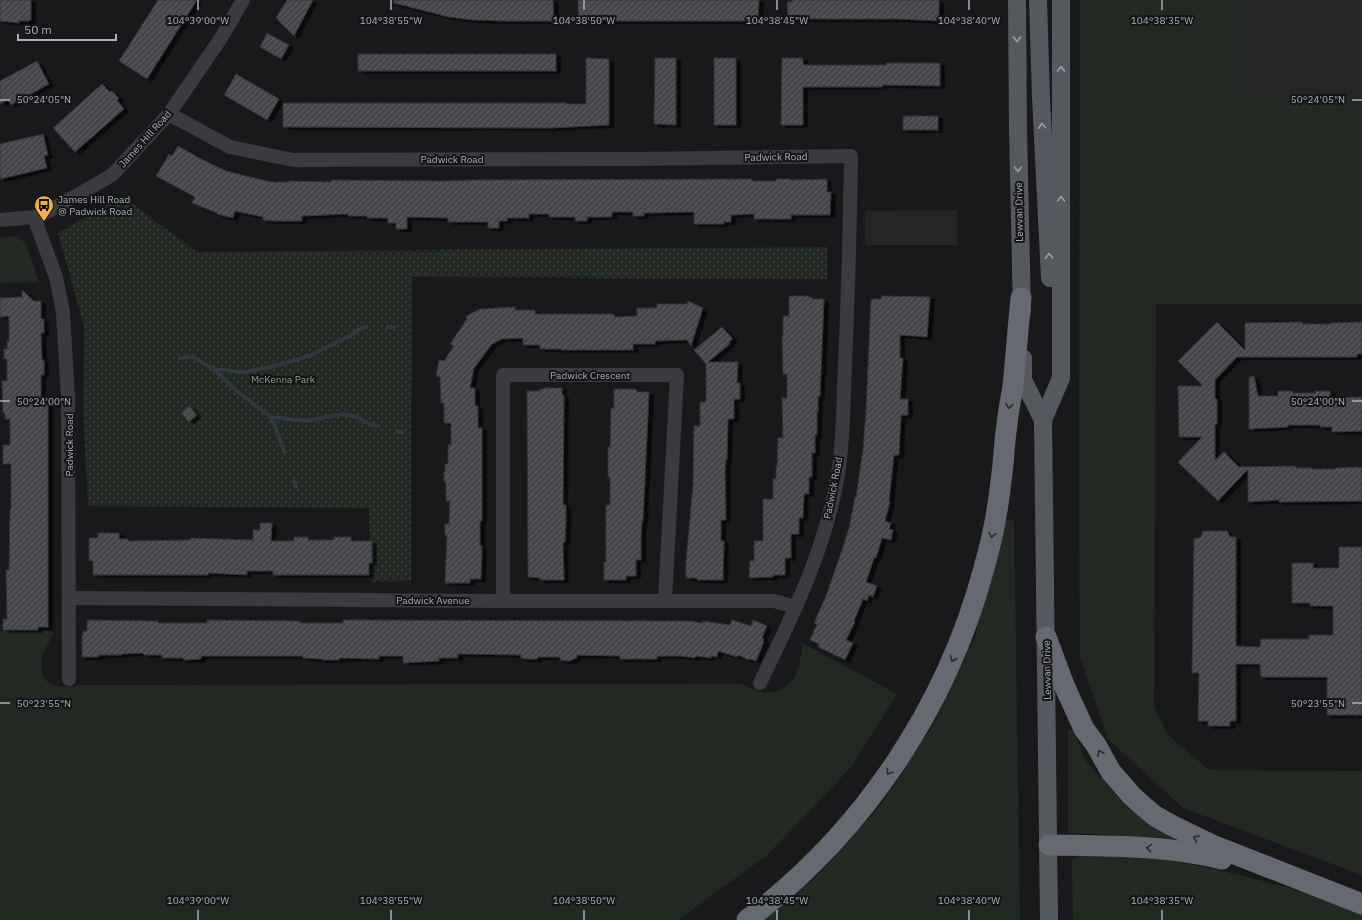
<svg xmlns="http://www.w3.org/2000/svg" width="1362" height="920" viewBox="0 0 1362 920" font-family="'IBM Plex Sans',sans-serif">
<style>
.built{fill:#252528}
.green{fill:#212922}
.park{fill:url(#park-dots)}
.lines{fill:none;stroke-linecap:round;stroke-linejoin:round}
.stream{stroke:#2f393f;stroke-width:4}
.building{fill:url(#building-hatch);stroke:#333337;filter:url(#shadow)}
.minor{stroke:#3a3b40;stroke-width:14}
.major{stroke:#56585f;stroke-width:18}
.highway{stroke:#666971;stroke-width:21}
.oneway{stroke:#9a9fa9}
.oneway2{stroke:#28292d}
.ticks{fill:none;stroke:#abb1bb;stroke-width:1.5}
.labels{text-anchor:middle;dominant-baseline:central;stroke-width:4;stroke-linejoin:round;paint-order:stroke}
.street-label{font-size:10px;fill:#abb1bb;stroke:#141416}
.poi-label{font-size:10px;fill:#abb1bb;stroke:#141416;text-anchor:start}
.park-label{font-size:10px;fill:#83a584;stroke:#141416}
.ticks-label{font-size:10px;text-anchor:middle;fill:#abb1bb;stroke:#141416;stroke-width:4;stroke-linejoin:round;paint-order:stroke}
</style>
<defs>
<pattern id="park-dots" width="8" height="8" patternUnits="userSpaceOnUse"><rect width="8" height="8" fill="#212922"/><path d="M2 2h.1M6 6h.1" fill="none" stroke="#3f4640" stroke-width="1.8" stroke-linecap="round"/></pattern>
<pattern id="building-hatch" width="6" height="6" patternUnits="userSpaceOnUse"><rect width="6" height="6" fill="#45474b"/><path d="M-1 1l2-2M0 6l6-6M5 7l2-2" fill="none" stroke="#5d5f63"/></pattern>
<filter id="shadow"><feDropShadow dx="4.5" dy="2.5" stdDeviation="0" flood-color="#0009"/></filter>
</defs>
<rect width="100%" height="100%" fill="#19191b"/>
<!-- built -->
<g class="built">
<polygon points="1243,0 1362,0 1362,97 1243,96"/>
<polygon points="957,210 957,245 865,245 865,211"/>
</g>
<!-- green -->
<g class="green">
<polygon points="1080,0 1243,0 1243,96 1362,97 1362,304 1156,304 1154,707 1168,735 1209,770 1362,771 1362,875 1183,808 1108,739 1080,657 1079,512"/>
<polygon points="17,236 26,244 39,282 0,283 0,238"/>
<polygon points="1002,520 1014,520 1020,920 764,920 820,873 883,802 933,725 975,637"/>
<path d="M0 631H49L54 633C45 649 37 661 44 679 56 690 68 686 83 685L741 684C750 688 762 694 772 692 797 688 801 664 802 643L897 694 852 766 806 815 766 856 678 920H0Z"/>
<path d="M1068 730H1074L1084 759 1119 798 1154 824 1212 848C1164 840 1117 834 1068 833Z"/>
<path d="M1085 855C1109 856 1135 855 1158 859 1228 869 1295 890 1362 909V920H1073L1072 859Z"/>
</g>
<!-- park -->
<polygon class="park" points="122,196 197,252 827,247 827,279 412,277 411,581 372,582 369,508 88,506 83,409 84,326 58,233"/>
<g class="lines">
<!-- stream -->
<g class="stream">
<polyline points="388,327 394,327"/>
<polyline points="180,358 193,357 213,369 239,393 271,417 307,421 342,414 357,417 369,424 378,426"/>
<polyline points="213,369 244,372 271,367 309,356 348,337 361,328 367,327"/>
<polyline points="271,417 285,453"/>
<polyline points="397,431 402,432"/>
<polyline points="294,481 296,487"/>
</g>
</g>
<!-- building -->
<g class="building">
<polygon points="0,0 31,0 31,20 29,20 29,21 19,21 19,23 0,21"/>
<polygon points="158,0 197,0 147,79 119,61"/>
<polygon points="287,0 313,0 294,36 276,18"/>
<polygon points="394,0 553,0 554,21 507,21 473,20 449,17 394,3"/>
<polygon points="578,0 759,0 758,21 578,21"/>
<polygon points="792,0 939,0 939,21 898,19 788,19 787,2 792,2"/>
<polygon points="267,33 289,45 281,59 260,47"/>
<rect x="358" y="54" width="198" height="17"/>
<polygon points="586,58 609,59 609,125 551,128 283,127 283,103 566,103 566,104 586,104"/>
<polygon points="655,58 676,58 676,125 654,124"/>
<rect x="714" y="58" width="22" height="67"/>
<polygon points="782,58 803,58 803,65 886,65 886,63 938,63 940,64 940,86 882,85 882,87 803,87 803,125 781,125"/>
<polygon points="37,61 49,84 11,105 8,100 0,104 0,81"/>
<polygon points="236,74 279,99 267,120 224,95"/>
<polygon points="102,84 110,92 112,91 119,98 117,100 124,109 75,152 53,128"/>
<rect x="903" y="116" width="35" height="14"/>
<polygon points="43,134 48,155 44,156 47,168 0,179 0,144"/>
<polygon points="178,146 201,159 226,171 271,182 288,182 288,181 331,182 331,180 448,181 471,180 752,179 752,181 776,181 776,179 790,179 790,180 827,179 827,192 831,192 830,215 791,215 791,219 754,219 754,214 731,215 731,222 724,222 724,224 694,224 694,212 644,213 644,216 633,216 633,212 612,212 612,217 587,217 587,221 575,221 575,217 549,217 549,214 529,214 529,218 507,218 507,221 499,221 499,228 488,228 488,222 448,222 448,218 407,217 407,229 396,229 396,223 388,223 388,218 367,218 367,216 348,216 348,214 302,216 302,221 274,221 263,220 263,217 235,211 233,218 217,214 217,213 192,203 195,197 156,176 169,154 172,156"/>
<polygon points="22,290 34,301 41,301 41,319 44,319 44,333 41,333 42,360 44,360 44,375 41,375 41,402 48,402 48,627 38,627 38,630 3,630 3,619 7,619 6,570 9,570 10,509 11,509 11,464 3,464 3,445 10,445 10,419 5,419 5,413 3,413 2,381 7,381 7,359 4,359 4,349 7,349 7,341 9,341 9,316 0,317 0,298 22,297"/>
<polygon points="789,296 809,296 809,297 812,297 812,299 824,299 820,396 818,396 818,412 817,412 817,435 815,435 815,453 812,453 812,477 809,477 809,494 804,494 803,518 799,518 799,534 791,534 791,558 785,558 785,575 773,575 773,577 749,578 750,561 754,561 754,541 763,541 763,499 773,499 773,479 776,479 776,467 777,467 778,438 783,438 782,398 787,398 787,374 783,374 782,336 783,336 783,316 789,316"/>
<polygon points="882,296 930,297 927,337 900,335 900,358 903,358 900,399 908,399 908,415 901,415 899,455 894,455 889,501 890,502 885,521 891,523 889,529 893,530 891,540 882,538 876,558 874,558 866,582 877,586 873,597 869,595 867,601 863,599 854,621 855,622 846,640 853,643 845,660 818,647 819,644 810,640 817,624 814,623 826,596 842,550 849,528 855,497 856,497 863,450 866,410 871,299 881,299"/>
<polygon points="688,301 703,308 691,346 687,340 655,341 655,344 633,344 633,350 561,350 561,349 540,349 540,345 523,345 523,338 502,339 492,344 474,368 470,388 475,388 475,406 478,406 478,428 482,428 482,521 480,521 480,546 482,546 481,579 470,579 470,583 445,583 447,535 445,535 445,524 449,524 450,501 446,501 446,482 444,482 444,472 445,472 445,464 448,464 448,445 451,445 451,423 444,423 444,403 441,403 440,377 436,376 439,360 444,361 454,346 450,344 467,319 466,316 480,309 515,307 515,310 535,310 535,314 614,314 614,317 637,316 637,308 657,308 657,304 687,304"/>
<polygon points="1217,322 1245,350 1245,323 1302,322 1302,324 1331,324 1331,323 1362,322 1362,354 1357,354 1357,357 1237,357 1215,380 1215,399 1217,399 1217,424 1215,424 1215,460 1224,452 1239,467 1296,466 1296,468 1312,468 1312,469 1335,469 1335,468 1362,467 1362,501 1287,502 1279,502 1279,500 1248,502 1248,469 1218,501 1178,462 1202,437 1179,437 1178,386 1203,386 1178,361"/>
<polygon points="722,327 733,339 729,342 730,344 708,362 738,362 737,383 740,383 740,399 734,399 734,419 728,419 727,460 726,460 725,471 726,520 721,520 721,541 724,541 723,580 697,580 697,578 686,578 686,562 693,485 694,426 700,426 700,402 706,402 706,364 694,350"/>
<polygon points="1254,376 1258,396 1278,396 1278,391 1293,391 1293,393 1315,393 1315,391 1330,391 1330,398 1362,397 1362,431 1332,432 1332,427 1320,427 1320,425 1288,425 1288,427 1249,429 1249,377"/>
<polygon points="543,388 562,388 562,395 564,395 563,505 566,505 566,522 565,542 563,542 564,580 540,580 540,578 528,577 527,391 540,391 540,389 543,389"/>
<polygon points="614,389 634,389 637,390 637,392 649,392 643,521 642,521 641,538 641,560 636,560 636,576 626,576 626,580 604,580 604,562 606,562 606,505 610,505 610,477 608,477 608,447 610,447 611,408 614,408"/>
<polygon points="189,406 197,415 189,422 181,413"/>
<polygon points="260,523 272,523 271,541 294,541 294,537 308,537 308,540 334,540 334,537 351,537 351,541 372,541 372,563 369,563 369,575 273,575 273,571 247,571 247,575 208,573 208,575 93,575 93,561 89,561 89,538 98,538 98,533 119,533 119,539 128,539 128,541 191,540 191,538 253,540 253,530 260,530"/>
<polygon points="1203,531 1227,531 1230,537 1236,537 1236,646 1260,647 1261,639 1309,639 1309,635 1333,635 1333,606 1310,606 1310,603 1292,603 1292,563 1313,563 1313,568 1339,568 1339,547 1362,547 1362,715 1327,715 1327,677 1261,677 1260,664 1236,664 1236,721 1230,721 1230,726 1208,726 1208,721 1198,721 1199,673 1192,673 1194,539 1201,537"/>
<polygon points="87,620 158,621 158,623 207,623 207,620 300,621 300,623 343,623 343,620 689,621 703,623 703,621 730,625 732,620 751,626 753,620 767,626 762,638 764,639 763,641 764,642 756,661 750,659 749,660 738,655 737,657 718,651 717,657 711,656 711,658 696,656 695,658 681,656 657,656 657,659 620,659 620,656 577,655 577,658 569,661 560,660 560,657 538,657 537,659 527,659 521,658 521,655 458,654 458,658 439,658 439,661 403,663 403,656 379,656 379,659 339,658 339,660 322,660 322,659 303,658 303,656 201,656 201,659 184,660 183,658 162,658 162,655 144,655 143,653 122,654 122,655 99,655 99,657 82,657 82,635 83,635 83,631 87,631"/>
</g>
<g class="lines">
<!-- minor -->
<g class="minor">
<path d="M169 114 230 147 293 160 633 159 851 156C850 226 848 296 845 365 843 401 844 438 838 474 826 548 793 615 760 683"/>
<polyline points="34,217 56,277 63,312 68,398 69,679"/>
<polyline points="0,220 34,217 51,210 112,175 169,114 221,38 243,0"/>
<polyline points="69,598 503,601 774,601 796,607"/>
<polyline points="503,601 503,375 677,375 665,600"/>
</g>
<!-- major -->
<g class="major">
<polyline points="1017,0 1018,129 1022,312"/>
<polyline points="1038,0 1041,97 1050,278"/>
<polyline points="1023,358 1023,380 1043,420"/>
<polyline points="1049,920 1043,420 1061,378 1061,0"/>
</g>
<!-- highway -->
<g class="highway">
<polyline points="1046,637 1064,685 1084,729 1096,745 1111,772 1132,796 1143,806 1155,816 1171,825 1212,845 1362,904"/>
<path d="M1049 845C1107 846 1166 845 1222 859"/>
<path d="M747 920C863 833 947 707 984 568 992 540 998 510 1001 481 1004 462 1004 443 1007 425 1008 412 1011 399 1013 386 1016 357 1018 327 1021 298"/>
</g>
</g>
<!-- one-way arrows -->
<defs><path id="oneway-chevron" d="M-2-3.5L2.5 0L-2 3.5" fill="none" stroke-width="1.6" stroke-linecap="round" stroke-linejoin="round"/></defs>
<g class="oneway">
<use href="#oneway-chevron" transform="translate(1017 39) rotate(90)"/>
<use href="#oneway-chevron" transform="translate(1061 69) rotate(-90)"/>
<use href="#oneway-chevron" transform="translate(1042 126) rotate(-93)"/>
<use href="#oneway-chevron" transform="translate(1018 169) rotate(89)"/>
<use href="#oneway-chevron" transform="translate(1061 199) rotate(-90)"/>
<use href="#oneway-chevron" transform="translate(1049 256) rotate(-93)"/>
</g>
<g class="oneway2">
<use href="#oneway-chevron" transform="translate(1009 406) rotate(99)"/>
<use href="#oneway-chevron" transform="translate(992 535) rotate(101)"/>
<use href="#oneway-chevron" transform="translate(953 659) rotate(113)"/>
<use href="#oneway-chevron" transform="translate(1100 753) rotate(-117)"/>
<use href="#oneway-chevron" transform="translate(889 772) rotate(124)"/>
<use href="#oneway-chevron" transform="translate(1196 838) rotate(-155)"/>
<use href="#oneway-chevron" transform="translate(1149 848) rotate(-175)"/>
</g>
<!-- ticks -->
<path class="ticks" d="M198 0V10M391 0V10M584 0V10M777 0V10M969 0V10M1162 0V10M0 100H10M1352 100H1362M0 401H10M1352 401H1362M0 703H10M1352 703H1362M198 910V920M391 910V920M584 910V920M777 910V920M969 910V920M1162 910V920"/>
<!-- icons -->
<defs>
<symbol id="bus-pin" viewBox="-11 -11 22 30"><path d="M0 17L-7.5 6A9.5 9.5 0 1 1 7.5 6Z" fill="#f1ae3b" stroke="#141416"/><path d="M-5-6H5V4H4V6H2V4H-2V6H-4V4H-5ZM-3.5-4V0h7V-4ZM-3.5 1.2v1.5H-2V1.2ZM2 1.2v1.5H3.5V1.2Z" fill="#111"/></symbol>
</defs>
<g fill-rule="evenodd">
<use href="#bus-pin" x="33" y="194" width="22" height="30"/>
</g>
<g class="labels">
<!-- street labels -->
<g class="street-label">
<text transform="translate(145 139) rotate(-48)">James Hill Road</text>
<text transform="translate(776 157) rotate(-1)">Padwick Road</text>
<text x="452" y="159">Padwick Road</text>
<text transform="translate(1019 212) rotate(-91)">Lewvan Drive</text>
<text x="590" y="375">Padwick Crescent</text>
<text transform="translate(69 445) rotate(-90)">Padwick Road</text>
<text transform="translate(833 488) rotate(-79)">Padwick Road</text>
<text x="433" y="600">Padwick Avenue</text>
<text transform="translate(1047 670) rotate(-91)">Lewvan Drive</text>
</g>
<!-- poi labels -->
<g class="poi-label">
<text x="58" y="199">James Hill Road<tspan x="58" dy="12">@ Padwick Road</tspan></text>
</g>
<!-- park labels -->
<g class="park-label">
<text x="283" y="379">McKenna Park</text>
</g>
</g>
<g class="ticks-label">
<text x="198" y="24">104°39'00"W</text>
<text x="391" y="24">104°38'55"W</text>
<text x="584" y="24">104°38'50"W</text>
<text x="777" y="24">104°38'45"W</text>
<text x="969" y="24">104°38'40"W</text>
<text x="1162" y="24">104°38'35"W</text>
<text x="44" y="103">50°24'05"N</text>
<text x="1318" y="103">50°24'05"N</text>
<text x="44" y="405">50°24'00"N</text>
<text x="1318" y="405">50°24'00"N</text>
<text x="44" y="707">50°23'55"N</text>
<text x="1318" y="707">50°23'55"N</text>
<text x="198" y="904">104°39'00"W</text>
<text x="391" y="904">104°38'55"W</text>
<text x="584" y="904">104°38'50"W</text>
<text x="777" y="904">104°38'45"W</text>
<text x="969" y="904">104°38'40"W</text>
<text x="1162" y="904">104°38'35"W</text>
</g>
<!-- scale -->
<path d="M18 34v6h98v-6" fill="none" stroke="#abb1bb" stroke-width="2"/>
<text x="24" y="34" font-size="12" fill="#abb1bb" stroke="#141416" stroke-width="3" paint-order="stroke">50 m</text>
</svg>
